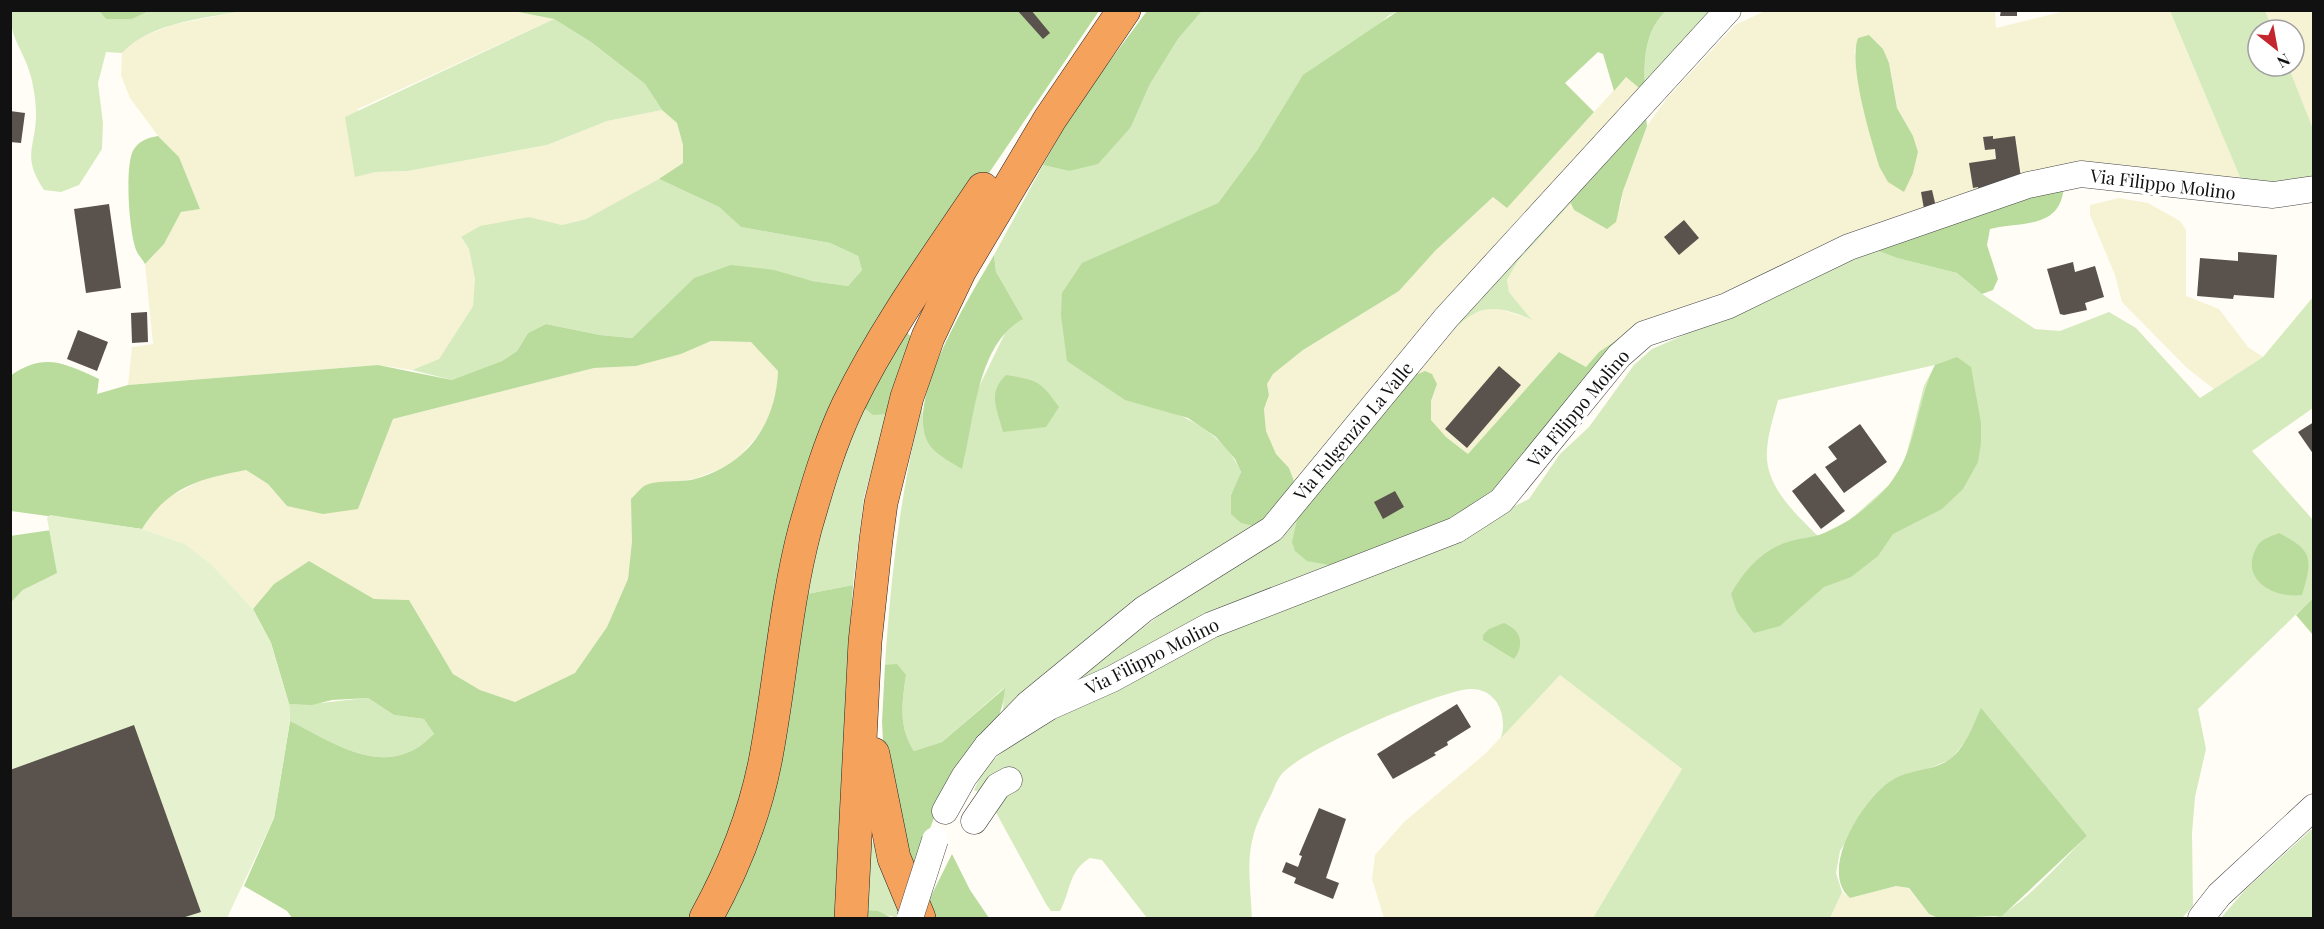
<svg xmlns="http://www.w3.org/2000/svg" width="2324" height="929" viewBox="0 0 2324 929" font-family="'Playfair Display',serif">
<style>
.farmland{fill:#f6f3d4;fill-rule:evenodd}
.green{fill:#d5ebbd;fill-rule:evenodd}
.forest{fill:#b9dc9c}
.pitch{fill:#e6f2cf}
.building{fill:#5a524d}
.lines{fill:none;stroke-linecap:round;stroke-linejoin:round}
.minor-casing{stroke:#444;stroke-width:27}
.highway-casing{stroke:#222;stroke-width:34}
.minor{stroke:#fff;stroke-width:26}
.highway{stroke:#f5a25d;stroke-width:33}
.minor-bridge-casing{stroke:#444;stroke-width:27;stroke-linecap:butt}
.minor-bridge{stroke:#fff;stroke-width:26}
.labels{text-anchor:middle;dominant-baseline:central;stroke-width:6;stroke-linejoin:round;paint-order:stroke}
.street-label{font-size:18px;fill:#111;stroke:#fff}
</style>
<rect width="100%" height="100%" fill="#fffdf5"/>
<!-- farmland -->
<g class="farmland">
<polygon points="242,11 513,11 554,19 358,109 355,176 376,172 408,171 547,145 607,121 662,110 677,123 683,145 683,163 659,180 586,219 562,225 529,217 461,238 469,249 476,279 473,306 439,359 412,370 378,365 128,385 132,347 153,344 145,264 164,244 181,212 200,209 179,157 158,136 130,98 121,75 122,53 134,40 172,25"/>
<path d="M1765 11H1995L1996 28 2065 11H2170L2245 189 2053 172 1599 352 1586 367 1559 352 1468 454 1446 437 1431 420V401L1437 384 1413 376 1429 354 1471 314 1493 307 1531 319 1509 292 1507 280 1518 261 1571 203 1574 210 1606 228 1621 205 1623 191 1647 126 1667 98 1735 25ZM1854 49 1889 63 1897 108 1913 136 1918 152 1913 173 1873 144Z"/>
<polygon points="2264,11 2313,11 2313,130 2287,66 2294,66 2294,30 2272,30"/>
<polygon points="1626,77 1645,93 1297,489 1289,468 1276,454 1266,431 1264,409 1269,395 1267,384 1273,374 1303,350 1399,291 1435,251 1493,197 1507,207"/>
<polygon points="2119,198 2148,203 2180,221 2186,230 2186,296 2219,309 2248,347 2263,357 2214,389 2187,368 2122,302 2115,275 2090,215 2090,205"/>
<polygon points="711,341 751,342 778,370 777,394 765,427 733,464 694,479 645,486 632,541 628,579 607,627 576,673 515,702 480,690 453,674 409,600 374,599 309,561 274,584 253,609 211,564 185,544 142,529 157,506 173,495 207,477 246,470 268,484 287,506 358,509 393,419 594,368 636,366 681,354"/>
<polygon points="1560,675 1682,769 1593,918 1384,918 1372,879 1375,855 1404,822 1485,754"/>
<polygon points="1896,886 1908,888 1929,914 1938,918 1830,918 1842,892 1850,898"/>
</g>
<!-- green -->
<g class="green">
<path d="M10 11H99L106 19H132L149 11H242C202 19 151 22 122 53L106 52 98 83 103 123 102 149 79 185 61 192 44 190C21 155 36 148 36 114 36 103 34 88 31 77 24 49 11 43 10 11Z"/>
<path d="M1202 11H1398L1388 16 1258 149 1218 203 1164 228 1158 407C1193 419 1226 437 1241 472L1231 495 1263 528 997 722 1003 709 1004 688 942 742 914 751C898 726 902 703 906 675L885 665C891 577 900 492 922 406L924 431 964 461 975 395 1008 327 1007 295 996 272 994 255 1043 165 1069 171 1131 127 1150 84 1178 39Z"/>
<path d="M1666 11H1718L1645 93C1644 63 1643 33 1666 11Z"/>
<polygon points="2170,11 2265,11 2273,30 2258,30 2258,66 2288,66 2313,129 2313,183 2245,189"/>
<polygon points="554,19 591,42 645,84 662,110 607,121 547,145 408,171 376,172 355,177 345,117"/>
<polygon points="659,179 719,207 741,227 830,243 858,256 862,270 848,286 812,281 694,278 632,338 600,335 546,324 528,333 517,351 502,361 469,374 452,380 412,370 439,359 473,306 475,279 469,249 461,237 480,226 529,217 562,225 586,219"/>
<path d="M1567 195 1571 203 1518 261 1507 280 1509 292 1532 320C1474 294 1469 318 1428 356Z"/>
<path d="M1876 250 1897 258 1957 273 1982 294 2035 329 2060 331 2109 312 2136 328 2200 398 2263 357 2313 297V408L2252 451 2313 520V598L2198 709 2206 749 2195 797 2192 833 2193 906 2182 918H1992C2018 912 2066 856 2087 836L1965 742 1950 760 1927 769 1875 796 1840 851 1836 873 1842 892 1830 918H1593L1682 769 1560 675 1501 738C1508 716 1497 688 1470 689 1438 691 1300 750 1281 775 1276 781 1273 792 1269 799 1263 811 1256 824 1253 837 1246 862 1251 893 1252 918H1147L1102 860 1090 858C1068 871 1071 891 1060 911H1051L1046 904 993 807 983 794 974 790 985 767 1023 735 1182 648 1474 526 1529 499 1560 454 1589 427 1634 365 1652 349ZM1935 365 1924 386 1905 460 1889 485 1850 520 1818 536C1795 513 1764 486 1767 450 1768 433 1774 416 1778 400Z"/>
<polygon points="858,403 888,414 864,497 853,585 797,596"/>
<path d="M1299 511 1340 567 1057 692C1137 631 1219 573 1299 511Z"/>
<path d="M368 698 394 715 424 719 434 734C427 740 419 748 411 751 371 771 325 738 290 721L289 704C316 705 341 700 368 698Z"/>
<polygon points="2313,828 2313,918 2221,918 2245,890"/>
<polygon points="880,842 900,918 862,910 868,843"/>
</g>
<!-- forest -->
<g class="forest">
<polygon points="99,11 149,11 132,19 106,19"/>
<path d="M513 11H1099L866 354 751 780 697 918H292L287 911 244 886 274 818 290 721C325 738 371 771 411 751 419 748 427 740 434 734L424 719 394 715 368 698 332 700 312 705 289 704 271 643 253 609 274 584 309 561 374 599 409 600 453 674 480 690 515 702 575 673 607 627 628 579 632 541 631 499C635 495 640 489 644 486 658 479 680 483 695 479 747 465 776 424 778 371L751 342 711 341 681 354 636 366 594 368 393 419 358 509 323 514 287 506 268 484 246 470C199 479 169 486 142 529L11 511 10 376C44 352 64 363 99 379L97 394 128 385 378 365 452 380 502 361 517 351 528 333 546 324 600 335 632 338 694 278 731 265 774 270 812 281 848 286 862 270 858 256 830 243 741 227 719 207 659 179 683 163V145L677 123 662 110 645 84 591 42 554 19Z"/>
<polygon points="1147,11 1202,11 1178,39 1150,84 1131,127 1098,164 1069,171 1043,165 1078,104"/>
<path d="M1398 11H1666C1643 33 1644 63 1645 93L1626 77 1614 91 1603 54 1598 52 1565 83 1594 112 1507 208 1493 197 1435 251 1399 291 1303 350 1273 374 1267 384 1269 395 1264 409 1266 431 1276 454 1289 468 1297 489 1263 528 1241 523 1231 514V495L1241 472 1235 459 1216 437 1188 418 1125 400 1067 361 1061 315 1062 293 1082 263 1218 203 1258 149 1303 75Z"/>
<path d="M1869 35 1883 49 1889 63 1897 108 1913 136 1918 152 1913 173 1904 192 1888 182 1880 168C1871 139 1848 65 1858 38Z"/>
<polygon points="1645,108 1647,126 1623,191 1616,222 1607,229 1574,210 1567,195"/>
<path d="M158 136 179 157 200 209 181 212 164 244 145 264C143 260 139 256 137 252 129 236 124 163 134 149 140 140 148 138 158 136Z"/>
<path d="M2064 184C2062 230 2023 221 1990 229L1987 245 1998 279 1993 290 1982 294 1957 273 1897 258 1876 250Z"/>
<path d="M994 255 996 272 1023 319C976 344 974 424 962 469 952 463 939 456 932 448 897 409 973 292 994 255Z"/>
<polygon points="1630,331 1494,500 1340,567 1307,561 1295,551 1292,542 1299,511 1413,376 1425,371 1432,374 1437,384 1431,401 1431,420 1446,437 1468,454 1559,352 1586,367 1599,352"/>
<polygon points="907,332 915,342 888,414 873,415 858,403"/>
<path d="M1957 357 1971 367 1981 423V443L1978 462 1963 489 1942 509 1893 534 1878 556 1851 577 1824 587 1780 626 1754 633 1737 612 1731 594C1744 570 1764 548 1791 541 1800 538 1810 538 1819 535 1845 526 1871 506 1889 485 1917 451 1916 403 1935 365Z"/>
<path d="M1006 375C1037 380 1040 380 1059 407L1046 427 1003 432C997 409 987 393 1006 375Z"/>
<polygon points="58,529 83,562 23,590 11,603 10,536"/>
<path d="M2279 533C2313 551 2313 558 2302 595 2273 599 2237 578 2258 545 2262 539 2272 536 2279 533Z"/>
<polygon points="853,585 848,658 841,918 718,918 797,596"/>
<polygon points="2313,598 2313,635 2296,615"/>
<path d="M1504 623C1521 630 1525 644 1514 659L1483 640V635L1489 629Z"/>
<path d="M897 664 906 675C902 703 898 726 914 751L942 742 1005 688C1001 736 976 737 955 773 935 809 923 847 911 886L885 780 882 722 885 665Z"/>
<path d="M1981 708 2087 836 2002 916 1938 918 1929 914 1909 888 1896 886 1850 898C1817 870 1865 795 1894 779 1911 769 1935 771 1950 759 1966 747 1973 725 1981 708Z"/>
<polygon points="952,854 970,890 989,918 924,918 930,898"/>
<polygon points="862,910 878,911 892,918 861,918"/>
</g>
<!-- pitch -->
<polygon class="pitch" points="50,515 142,529 185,544 211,564 253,609 271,643 289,704 290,721 284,758 274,818 227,918 11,918 10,603 23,590 57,573 47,518"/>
<!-- building -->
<g class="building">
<polygon points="1017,10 1031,10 1050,33 1043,39"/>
<polygon points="2001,10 2017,10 2017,16 2000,16"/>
<polygon points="10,111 25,113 21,143 10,142"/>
<polygon points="1993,136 1993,139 2015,136 2021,178 1979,194 1978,187 1973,188 1969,163 1996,159 1995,149 1985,150 1983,137"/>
<polygon points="1932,190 1936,207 1924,209 1921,192"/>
<polygon points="109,204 121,288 86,293 74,209"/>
<polygon points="1684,220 1699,238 1679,255 1664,237"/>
<polygon points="2238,252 2277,255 2274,298 2234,295 2233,299 2197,296 2200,258 2238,261"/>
<polygon points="2073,262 2075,272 2095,266 2104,297 2085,303 2087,310 2064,315 2060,314 2047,269"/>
<polygon points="147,312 148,342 132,343 131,313"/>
<polygon points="78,330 108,342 97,371 67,359"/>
<polygon points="1499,366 1521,385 1467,448 1445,429"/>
<polygon points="2314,422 2314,455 2298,432"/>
<polygon points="1860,424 1887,462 1844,493 1825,467 1837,459 1828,447"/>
<polygon points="1815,473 1845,511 1821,529 1792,491"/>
<polygon points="1395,491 1404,507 1383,519 1374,502"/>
<polygon points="1457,704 1471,727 1447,742 1448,745 1434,753 1436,755 1393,779 1377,754"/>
<polygon points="134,725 201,912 182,918 10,918 10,770"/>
<polygon points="1319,808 1346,819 1326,878 1339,883 1333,899 1294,883 1296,878 1282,872 1286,862 1298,867 1302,856 1299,855"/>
</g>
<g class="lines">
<defs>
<g id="minor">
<polyline points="987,746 1049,707 1112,679 1211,625 1456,530 1501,501 1619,356 1644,334 1727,306 1849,247 2028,185 2081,174 2273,195 2314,189"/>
<polyline points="945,811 964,777 987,746 1028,704 1144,609 1272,529 1446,318 1728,10"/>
<polyline points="974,821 998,786 1009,780"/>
<polyline points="2201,918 2219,895 2314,807"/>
</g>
<g id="highway">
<polyline points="873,754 894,858 919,918"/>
<path d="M706 918C733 869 754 817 765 762 780 685 785 605 805 529 817 487 829 445 848 405 885 329 936 259 983 189"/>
<polyline points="851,918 865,642 876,540 881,503 907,397 928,337 960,270 1050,119 1124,10"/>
</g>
</defs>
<!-- minor casing -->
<use href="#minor" class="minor-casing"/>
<!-- highway casing -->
<use href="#highway" class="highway-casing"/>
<!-- minor -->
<use href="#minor" class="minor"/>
<!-- highway -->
<use href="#highway" class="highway"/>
<defs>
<polyline id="minor-bridge" points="910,918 935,840"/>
</defs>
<!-- minor-bridge casing -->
<use href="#minor-bridge" class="minor-bridge-casing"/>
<!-- minor-bridge -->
<use href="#minor-bridge" class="minor-bridge"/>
</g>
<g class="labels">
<!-- street labels -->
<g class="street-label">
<text transform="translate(2163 184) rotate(7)">Via Filippo Molino</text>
<text transform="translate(1578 408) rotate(-50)">Via Filippo Molino</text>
<text transform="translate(1353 431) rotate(-50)">Via Fulgenzio La Valle</text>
<text transform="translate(1152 656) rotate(-27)">Via Filippo Molino</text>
</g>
</g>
<!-- border -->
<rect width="2324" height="929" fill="none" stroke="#111111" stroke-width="24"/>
<!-- north arrow -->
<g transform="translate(2276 48) rotate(149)"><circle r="28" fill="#ffffff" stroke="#a0a0a0" stroke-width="1.5"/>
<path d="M0-4.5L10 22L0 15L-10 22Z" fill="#c4262e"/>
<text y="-9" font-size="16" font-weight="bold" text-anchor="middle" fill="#111111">N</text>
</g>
</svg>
